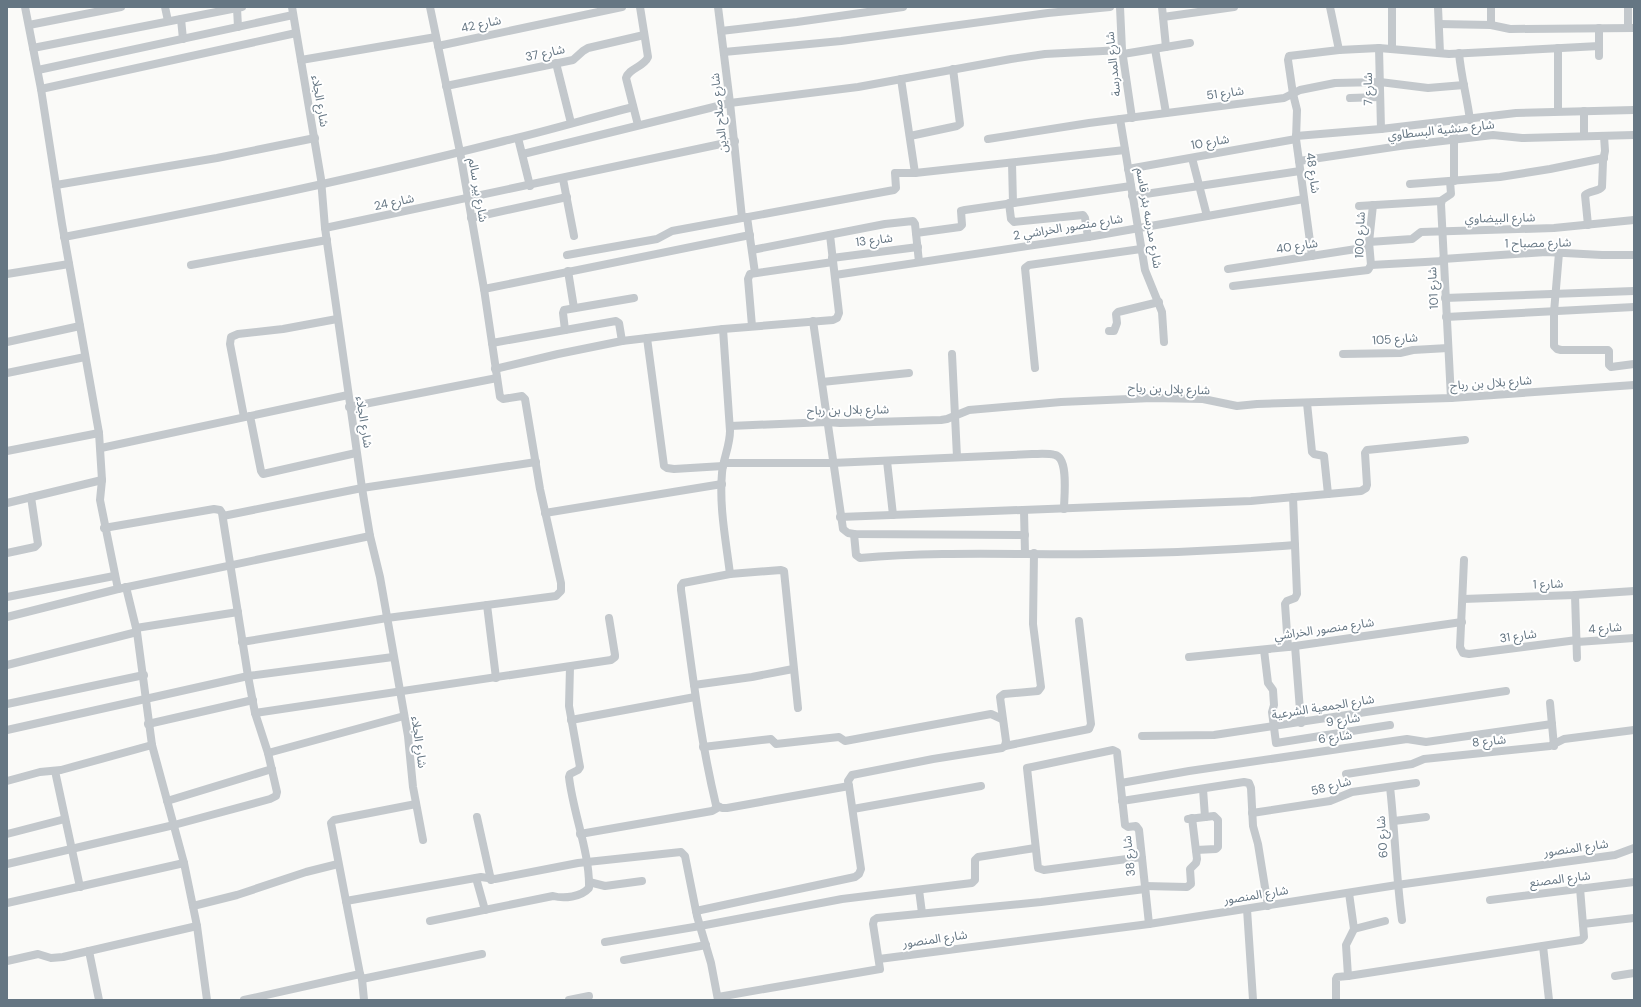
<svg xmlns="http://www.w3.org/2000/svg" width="1641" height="1007" viewBox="0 0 1641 1007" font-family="'DM Sans','Noto Sans Arabic',sans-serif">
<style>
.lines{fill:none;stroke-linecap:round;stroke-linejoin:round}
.minor{stroke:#c3c8cc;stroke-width:8}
.labels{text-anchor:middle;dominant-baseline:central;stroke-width:4;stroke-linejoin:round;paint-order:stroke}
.street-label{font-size:12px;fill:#657683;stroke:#fff}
</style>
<rect width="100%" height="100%" fill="#fafaf8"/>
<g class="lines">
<!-- minor -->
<g class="minor">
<polyline points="25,7 41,89 62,224 99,433 102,480 100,500 118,589"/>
<polyline points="165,7 168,21"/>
<polyline points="292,7 321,179 325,228 362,488 370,536 380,577 408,736 413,787 423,840"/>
<polyline points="718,7 730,103 742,218"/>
<polyline points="1120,7 1122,50 1132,118"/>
<polyline points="1162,7 1166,47"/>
<polyline points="1330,7 1339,50"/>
<polyline points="1438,7 1440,53"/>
<polyline points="237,8 238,27"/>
<polyline points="1163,17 1234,7"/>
<polyline points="181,19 183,39"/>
<polyline points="1439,24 1491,25 1510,29 1634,28"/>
<polyline points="29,25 121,7"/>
<polyline points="1491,25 1491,7"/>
<polyline points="1628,27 1628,7"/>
<polyline points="721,31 797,22 903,7"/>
<polyline points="438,46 622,7"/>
<polyline points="33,48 242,7"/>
<polyline points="1379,48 1381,129"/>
<polyline points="1558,48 1558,111"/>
<polyline points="1155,49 1166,113"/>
<polyline points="1392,49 1392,7"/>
<polyline points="724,52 841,41 1048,13 1110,7"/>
<path d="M1459 53C1461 76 1467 97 1470 120"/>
<polyline points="1123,54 1190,43"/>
<polyline points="1599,56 1599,28"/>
<polyline points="301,60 436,37"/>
<polyline points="556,63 571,123"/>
<polyline points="38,70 293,15"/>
<polyline points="901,79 915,173"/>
<polyline points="446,86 573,60 583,51 588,48 644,35"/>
<polyline points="41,89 296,33"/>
<polyline points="1350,98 1380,97"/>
<polyline points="1120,119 1145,270 1162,312 1164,342"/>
<polyline points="1454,121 1454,181"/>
<path d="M638 125 626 78C629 68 644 67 648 57L640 7"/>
<polyline points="910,136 957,126 960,124 953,69"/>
<polyline points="1296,136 1381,129 1516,113 1634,110"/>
<polyline points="1584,136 1584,111"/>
<polyline points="518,138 530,186"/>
<polyline points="988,139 1089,123 1284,98 1300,90 1335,83 1380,82 1428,88 1464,85"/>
<polyline points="523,154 730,103 858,87 1011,59 1045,54 1122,50"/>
<polyline points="1192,158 1207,216"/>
<polyline points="1299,161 1400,146 1493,135 1522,138 1634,135"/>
<polyline points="1012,163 1013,203"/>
<polyline points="1128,169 1296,139"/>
<polyline points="563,179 574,236"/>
<polyline points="1450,181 1451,194 1442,200 1441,204 1451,398"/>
<polyline points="1410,184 1500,177 1550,169 1604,158"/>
<polyline points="56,185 217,158 315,138"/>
<polyline points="1132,196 1300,171"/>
<polyline points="1009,203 1011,219 1014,222 1083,215 1085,218 1088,237"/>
<polyline points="1359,206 1441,201"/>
<polyline points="747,217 755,273"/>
<polyline points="471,218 567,197"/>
<path d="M1588 225 1585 195C1590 190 1598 192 1602 187L1603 161 1605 151 1604 136"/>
<polyline points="325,228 735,141"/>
<polyline points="916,233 960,227 962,225 961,211 965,210 1131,186"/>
<path d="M64 237C211 209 359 178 504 141 547 131 590 118 633 107"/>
<polyline points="1369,242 1412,239 1421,232 1554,228 1634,220"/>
<polyline points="752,250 885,224 913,221 915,224 919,262"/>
<polyline points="1559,253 1554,312 1554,346 1557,349 1561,350 1608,350 1609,351 1609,365 1611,367 1634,364"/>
<polyline points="567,255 657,239 672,231 894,190 896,188 895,173 915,173 1125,150"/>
<polyline points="1312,256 1296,139 1297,110 1293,94 1288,60 1289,56 1339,50 1379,48 1449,54 1599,46"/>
<polyline points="832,258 918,247"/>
<polyline points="1443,259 1546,252 1602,255 1634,255"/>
<polyline points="191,265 327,240"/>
<polyline points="1371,265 1369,242 1373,205"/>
<polyline points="1228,269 1369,247"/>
<polyline points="568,271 574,308"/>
<polyline points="7,274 69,264"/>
<polyline points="835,275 1088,237 1304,199"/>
<polyline points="1233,286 1368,270 1371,265 1443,261"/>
<polyline points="484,289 750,235"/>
<polyline points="1445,298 1634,291"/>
<polyline points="1446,317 1634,307"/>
<polyline points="813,321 843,529 848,533 854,534 1025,535"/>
<polyline points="752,326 748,279 750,274 833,262"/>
<polyline points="565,330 563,313 564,310 634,298"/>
<polyline points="1109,331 1114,331 1117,323 1116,314 1118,312 1159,302"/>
<polyline points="647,338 664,466 667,468 674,469 723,466"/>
<polyline points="7,342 80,326"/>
<polyline points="492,343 616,321 619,323 622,341"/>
<polyline points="952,354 957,457"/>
<polyline points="1343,354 1400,353 1413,350 1448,348"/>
<polyline points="1035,368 1025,268 1029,265 1141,249"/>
<polyline points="495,369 558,354 622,341 723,329"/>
<polyline points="7,373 85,357"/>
<polyline points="822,382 909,373"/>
<polyline points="1307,403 1312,452 1314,454 1324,456 1328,494"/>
<polyline points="349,407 497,378"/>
<polyline points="250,416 261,471 263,474 356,453"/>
<polyline points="244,417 230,344 231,337 238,334 283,329 337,319"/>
<polyline points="730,426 827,422 840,423 941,420 947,419 969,410 1061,402 1152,398 1203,399 1237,406 1257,404 1451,398 1634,385"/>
<polyline points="101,448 348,395"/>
<polyline points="7,451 99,433"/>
<polyline points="887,461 893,515"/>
<path d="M724 463H832L1032 454C1039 454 1048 453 1055 455 1069 458 1064 497 1064 509"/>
<polyline points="7,503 102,480"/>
<polyline points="1024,511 1025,553"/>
<polyline points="545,513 722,484"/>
<polyline points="223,516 362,488 536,462"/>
<polyline points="840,517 1251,501 1361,491 1366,488 1367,485 1365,453 1367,450 1465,440"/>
<path d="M854 534 856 555 860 558C940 551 1020 555 1100 554 1165 553 1230 550 1295 545"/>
<polyline points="7,553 35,547 38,544 31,497"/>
<polyline points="1464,560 1460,647 1463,653 1469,654 1577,640"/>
<path d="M730 574C726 541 719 507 722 473 723 459 730 446 730 431L723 329 833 320 837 318 839 313 830 235"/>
<polyline points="126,587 137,632 152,745 184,863 197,926 207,1000"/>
<polyline points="1575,595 1577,658"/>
<polyline points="7,597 114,576"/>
<polyline points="1463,599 1575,595 1634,591"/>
<polyline points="487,605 496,678"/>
<polyline points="7,617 118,589 370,536"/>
<polyline points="136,628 238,612"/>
<polyline points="242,642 387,618 556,596 561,591 561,583 540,489 525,399 522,396 503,399 500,397 484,289 460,152 430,7"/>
<polyline points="1577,642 1634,638"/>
<polyline points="1295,646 1301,723"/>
<polyline points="1288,647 1285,604 1287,601 1295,598 1297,594 1293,497"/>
<polyline points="1264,650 1268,683 1273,690 1274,705 1272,712 1276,743 1390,725"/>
<polyline points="1189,657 1288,647 1462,622"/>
<polyline points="7,665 137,632"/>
<polyline points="694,685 752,677 793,669"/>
<polyline points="1550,703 1554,746"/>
<polyline points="7,704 144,675"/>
<polyline points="255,713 611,660 615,657 615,655 609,618"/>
<polyline points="571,720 695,697"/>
<polyline points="148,724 253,700"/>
<polyline points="7,730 248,676 393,657"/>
<polyline points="1142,736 1214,735 1506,691"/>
<polyline points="1005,746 1089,729 1091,724 1079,621"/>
<polyline points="703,747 771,739 776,744 839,737 845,741 991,714 1002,719"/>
<polyline points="268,753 404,716"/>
<polyline points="55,771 80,887"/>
<polyline points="1346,774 1412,764 1424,759 1550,746 1564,739 1634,730"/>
<polyline points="7,781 40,772 61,770 152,745"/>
<polyline points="1121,783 1189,771 1407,739 1426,742 1552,724"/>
<polyline points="849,786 848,781 852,775 933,759 1002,748 1005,746 1006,741 1000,697 1004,694 1038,691 1041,687 1033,624 1034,553"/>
<path d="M1390 787C1395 831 1396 876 1402 920"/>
<polyline points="1203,789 1205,817"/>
<polyline points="167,801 272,769"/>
<polyline points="1122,801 1244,782 1249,783 1251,788 1253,826 1258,844 1268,906"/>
<polyline points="853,809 981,786"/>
<polyline points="1252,813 1330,801 1352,792 1416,783"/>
<polyline points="477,817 491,880"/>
<polyline points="1188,819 1214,816 1218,820 1218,847 1216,849 1196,850"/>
<polyline points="1394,821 1426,817"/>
<polyline points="7,834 65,819"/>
<polyline points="580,834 712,811 719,807"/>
<polyline points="1142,857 1044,870 1038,868 1027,768 1113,750 1117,752 1125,825 1128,827 1136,826 1139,830 1149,924"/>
<polyline points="7,864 174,825 270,799 276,796 277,792 268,753 255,713 248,676 222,513 220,510 214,509 104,528"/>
<polyline points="476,878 485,910"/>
<polyline points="589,882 605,886 642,881"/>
<polyline points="1145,886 1187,887 1191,884 1190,869 1196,863 1197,859 1192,818"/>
<polyline points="919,890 922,913"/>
<polyline points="1490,900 1634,882"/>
<polyline points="346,901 481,877 495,879 578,863 681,852 685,856 697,916 711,963 718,1000"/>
<polyline points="7,903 184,863"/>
<polyline points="193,906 237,895 306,872 338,864"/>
<polyline points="1247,909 1253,1000"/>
<path d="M696 911 855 877 859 874 861 869 849 786 727 808H722L716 805C699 734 691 662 681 590V586L683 583 730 574 781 570 784 571 798 708"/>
<path d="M430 921 553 896C564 899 581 897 589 888 590 853 573 813 569 777L570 774 578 770 580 767 569 706 570 667"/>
<polyline points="1583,924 1634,918"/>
<polyline points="1354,929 1385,921"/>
<polyline points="605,942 700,926 842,899 972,883 975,880 975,860 978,857 1035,848"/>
<polyline points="1543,946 1549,1000"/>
<polyline points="89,951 99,1000"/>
<polyline points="879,959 1149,924 1397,885 1615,855 1634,848"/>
<polyline points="624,960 706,945"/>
<polyline points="7,961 38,954 51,958 63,957 197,926"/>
<polyline points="360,974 362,979 482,954"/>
<polyline points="1348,976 1581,940 1584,937 1580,888"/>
<polyline points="1615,976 1634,973"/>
<polyline points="362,979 364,1000"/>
<polyline points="718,997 880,969 873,924 874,920 877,918 1041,902 1145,889"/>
<polyline points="244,1000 360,974 331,823 334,820 416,804"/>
<polyline points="569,1000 589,996"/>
<polyline points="1336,1000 1336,979 1337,977 1348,976 1346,945 1354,929 1349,893"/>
</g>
</g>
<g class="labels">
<!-- street labels -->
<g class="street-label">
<text transform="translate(481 24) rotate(-12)">شارع 42</text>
<text transform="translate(545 53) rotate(-12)">شارع 37</text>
<text transform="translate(1113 64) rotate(-96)">شارع المدرسة</text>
<text transform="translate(1368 89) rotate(-91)">شارع 7</text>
<text transform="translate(1225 93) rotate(-8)">شارع 51</text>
<text transform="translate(320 101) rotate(80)">شارع الجلاء</text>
<text transform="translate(719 113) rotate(-96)">شارع صلاح الدين</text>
<text transform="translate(1441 130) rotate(-6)">شارع منشية البسطاوي</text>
<text transform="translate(1210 142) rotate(-10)">شارع 10</text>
<text transform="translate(1313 173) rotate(82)">شارع 48</text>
<text transform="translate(478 190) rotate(80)">شارع بير سالم</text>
<text transform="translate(394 202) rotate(-12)">شارع 24</text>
<text transform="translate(1149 218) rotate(80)">شارع مدرسه بئر قاسم</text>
<text transform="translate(1500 218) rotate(-1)">شارع البيضاوي</text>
<text transform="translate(1068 227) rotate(-9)">شارع منصور الخراشي 2</text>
<text transform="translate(1360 235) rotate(-88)">شارع 100</text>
<text transform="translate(874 240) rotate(-7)">شارع 13</text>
<text transform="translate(1538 243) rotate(-1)">شارع مصباح 1</text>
<text transform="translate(1297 246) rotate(-9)">شارع 40</text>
<text transform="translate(1433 288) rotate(-93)">شارع 101</text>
<text transform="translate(1395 339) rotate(-4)">شارع 105</text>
<text transform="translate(1491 383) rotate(-4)">شارع بلال بن رباح</text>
<text transform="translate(1169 389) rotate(2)">شارع بلال بن رباح</text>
<text transform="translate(848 410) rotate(-1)">شارع بلال بن رباح</text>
<text transform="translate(364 422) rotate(81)">شارع الجلاء</text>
<text transform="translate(1548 584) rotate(-2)">شارع 1</text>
<text transform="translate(1605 628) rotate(-4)">شارع 4</text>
<text transform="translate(1324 629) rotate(-8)">شارع منصور الخراشي</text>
<text transform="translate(1518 636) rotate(-8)">شارع 31</text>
<text transform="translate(1323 707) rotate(-9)">شارع الجمعية الشرعية</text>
<text transform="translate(1343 720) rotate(-9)">شارع 9</text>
<text transform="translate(1335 737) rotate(-8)">شارع 6</text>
<text transform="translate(1489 741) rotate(-6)">شارع 8</text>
<text transform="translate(419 742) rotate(82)">شارع الجلاء</text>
<text transform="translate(1331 786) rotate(-15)">شارع 58</text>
<text transform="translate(1382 837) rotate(-94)">شارع 60</text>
<text transform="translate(1576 848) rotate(-8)">شارع المنصور</text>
<text transform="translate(1129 856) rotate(-96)">شارع 38</text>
<text transform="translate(1560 879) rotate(-7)">شارع المصنع</text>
<text transform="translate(1256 895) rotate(-9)">شارع المنصور</text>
<text transform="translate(935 939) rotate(-8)">شارع المنصور</text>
</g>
</g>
<!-- border -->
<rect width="1641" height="1007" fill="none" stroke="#657683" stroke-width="16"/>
</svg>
